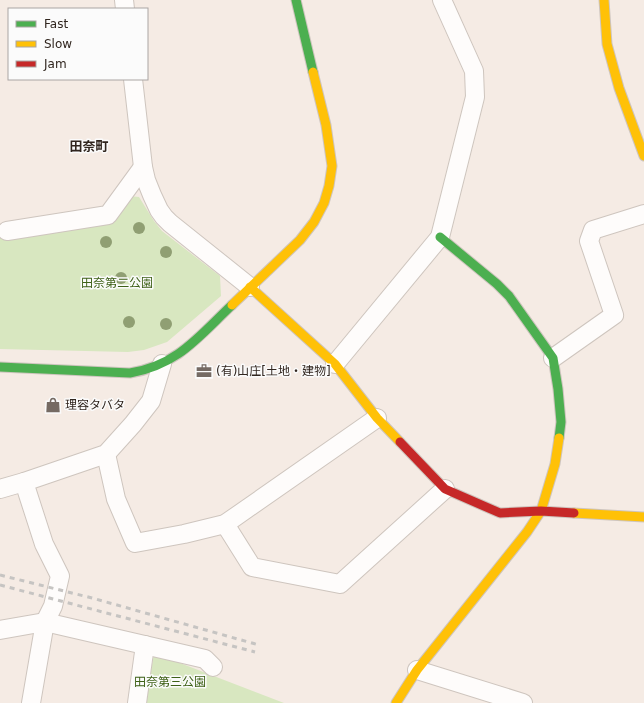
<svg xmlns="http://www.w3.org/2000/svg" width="644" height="703" viewBox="0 0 644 703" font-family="'DejaVu Sans','Noto Sans JP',sans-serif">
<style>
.green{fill:#d8e7c0}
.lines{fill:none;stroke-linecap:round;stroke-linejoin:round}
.street-casing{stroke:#cec5be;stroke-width:20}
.fast-casing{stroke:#cec5be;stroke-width:11}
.slow-casing{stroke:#cec5be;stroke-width:11}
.jam-casing{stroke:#cec5be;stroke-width:11}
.street{stroke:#fefcfb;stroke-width:18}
.fast{stroke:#4caf50;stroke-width:9}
.slow{stroke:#ffc107;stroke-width:9}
.jam{stroke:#c62828;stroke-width:9}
.rail{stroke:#c6c4c2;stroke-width:3;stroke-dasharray:5 5;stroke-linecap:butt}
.tree{fill:#909f73}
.labels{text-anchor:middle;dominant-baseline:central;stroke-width:3;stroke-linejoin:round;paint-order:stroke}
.park-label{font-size:12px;fill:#3e6117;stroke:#fbfbfb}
.poi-label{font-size:12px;fill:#30251e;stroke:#fbfbfb;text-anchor:start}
.neighbourhood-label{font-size:13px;font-weight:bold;fill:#30251e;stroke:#fbfbfb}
</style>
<rect width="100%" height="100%" fill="#f5ebe4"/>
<!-- green -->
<g class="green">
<polygon points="129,196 139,197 154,221 162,231 220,276 221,296 167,342 144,350 128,352 0,349 0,237 103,214"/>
<polygon points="154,653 284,703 146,703"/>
</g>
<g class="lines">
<defs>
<g id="street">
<polyline points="124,0 125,9"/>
<polyline points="133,79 143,167 146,180 152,195 159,210 164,217 170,223 250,287"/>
<polyline points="7,231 108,215 143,167"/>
<polyline points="553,358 614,315 589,241 593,230 644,214"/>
<polyline points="335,364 440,237 475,97 474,71 442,0"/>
<polyline points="106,454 116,499 135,543 184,534 225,524 377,418"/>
<polyline points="24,482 44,544 60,576 53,606 45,622 31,703"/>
<polyline points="0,489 24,482 106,454 133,424 151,401 162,364"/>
<polyline points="225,524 252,567 340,584 445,489"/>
<polyline points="0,630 45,622 205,659 213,667"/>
<polyline points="417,670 523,703"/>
<polyline points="137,703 145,645"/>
</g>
<g id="fast">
<polyline points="296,0 313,72"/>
<polyline points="440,237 497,284 509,296 553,358 558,389 561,422 559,438"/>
<path d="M0 367 130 373C178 365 199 336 232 305"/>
</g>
<g id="slow">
<polyline points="604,0 607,44 619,88 644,156"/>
<polyline points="250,287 335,364 377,418 400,442"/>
<polyline points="232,305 300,240 314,222 324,203 329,186 332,166 326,125 313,72"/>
<polyline points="574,513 644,517"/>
<polyline points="396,703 417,670 527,532 541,511 555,464 559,438"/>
</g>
<polyline id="jam" points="400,442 445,489 500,513 541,511 574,513"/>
</defs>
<!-- street casing -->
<use href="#street" class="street-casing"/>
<!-- fast casing -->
<use href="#fast" class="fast-casing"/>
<!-- slow casing -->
<use href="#slow" class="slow-casing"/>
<!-- jam casing -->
<use href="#jam" class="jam-casing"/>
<!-- street -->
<use href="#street" class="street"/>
<!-- fast -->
<use href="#fast" class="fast"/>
<!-- slow -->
<use href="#slow" class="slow"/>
<!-- jam -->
<use href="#jam" class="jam"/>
<!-- rail -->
<g class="rail">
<polyline points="0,575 92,598 259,645"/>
<polyline points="0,585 255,652"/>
</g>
</g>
<!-- trees -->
<g class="tree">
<circle cx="139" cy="228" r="6"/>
<circle cx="106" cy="242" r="6"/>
<circle cx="166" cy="252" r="6"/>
<circle cx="121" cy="278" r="6"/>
<circle cx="129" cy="322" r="6"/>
<circle cx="166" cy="324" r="6"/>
</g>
<!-- icons -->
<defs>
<symbol id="office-bare" viewBox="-9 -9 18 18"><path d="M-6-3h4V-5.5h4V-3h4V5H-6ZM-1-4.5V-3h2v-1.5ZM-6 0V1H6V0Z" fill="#756a63" stroke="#fbfbfb" stroke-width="2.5" paint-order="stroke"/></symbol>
<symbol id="shop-bare" viewBox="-9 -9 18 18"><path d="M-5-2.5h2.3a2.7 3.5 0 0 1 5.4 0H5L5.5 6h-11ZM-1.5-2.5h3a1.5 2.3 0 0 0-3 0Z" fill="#756a63" stroke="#fbfbfb" stroke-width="2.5" paint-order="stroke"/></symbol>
</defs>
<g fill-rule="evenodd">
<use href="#office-bare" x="193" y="360" width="22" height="22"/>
<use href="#shop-bare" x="42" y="394" width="22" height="22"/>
</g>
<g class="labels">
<!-- park labels -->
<g class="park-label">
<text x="117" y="283">田奈第二公園</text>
<text x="170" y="682">田奈第三公園</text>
</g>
<!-- poi labels -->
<g class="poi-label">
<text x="216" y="371">(有)山庄[土地・建物]</text>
<text x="65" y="405">理容タバタ</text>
</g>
<!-- neighbourhood labels -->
<g class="neighbourhood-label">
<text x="89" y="146">田奈町</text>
</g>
</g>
<!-- legend -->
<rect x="8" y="8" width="140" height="72" fill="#fbfbfb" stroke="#aaa5a3"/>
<rect x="16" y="21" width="20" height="6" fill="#4caf50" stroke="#aaa5a3"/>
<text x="44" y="28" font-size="12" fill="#30251e">Fast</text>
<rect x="16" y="41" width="20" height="6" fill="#ffc107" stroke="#aaa5a3"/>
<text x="44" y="48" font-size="12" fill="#30251e">Slow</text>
<rect x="16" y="61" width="20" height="6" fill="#c62828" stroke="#aaa5a3"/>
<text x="44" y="68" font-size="12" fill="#30251e">Jam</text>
</svg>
